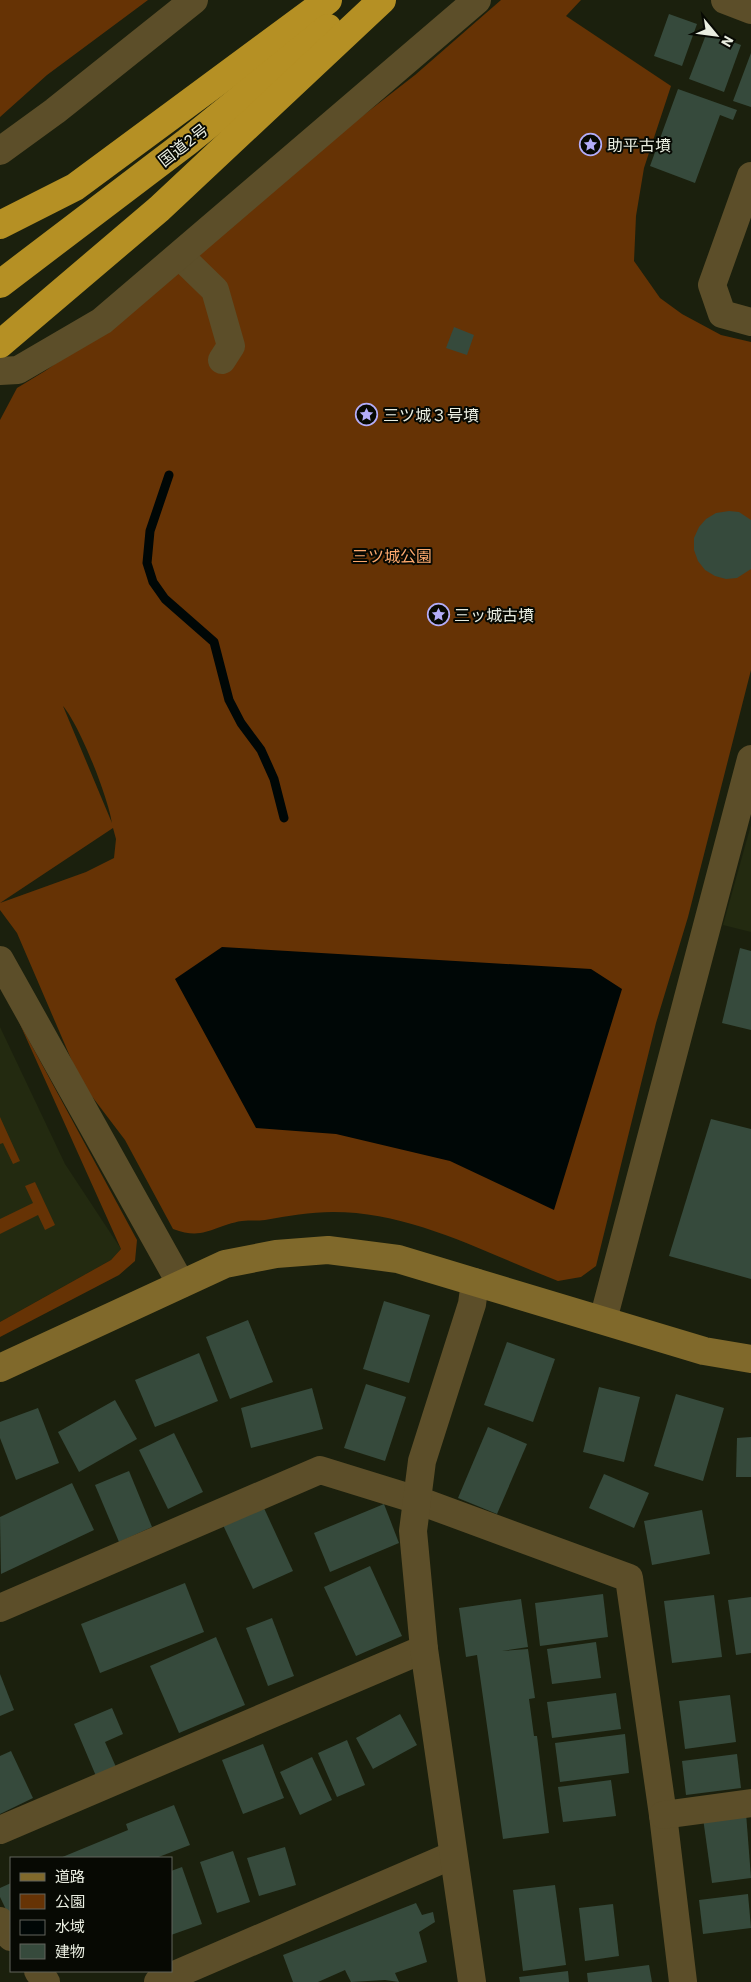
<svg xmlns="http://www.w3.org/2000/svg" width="751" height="1982" viewBox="0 0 751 1982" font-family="'IBM Plex Sans','Noto Sans JP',sans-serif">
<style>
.built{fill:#232a10}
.green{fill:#663305;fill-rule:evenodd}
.water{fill:#000706}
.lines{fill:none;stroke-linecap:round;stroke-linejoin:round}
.stream{stroke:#000706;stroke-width:9}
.building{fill:#364a3c}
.street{stroke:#5c4e29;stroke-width:28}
.secondary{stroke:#80692b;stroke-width:28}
.highway{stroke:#b59024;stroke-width:28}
.labels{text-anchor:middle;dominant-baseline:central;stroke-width:4;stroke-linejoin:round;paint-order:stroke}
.street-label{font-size:16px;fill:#eaeee1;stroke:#070903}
.poi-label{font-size:16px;fill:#eaeee1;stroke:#070903;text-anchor:start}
.park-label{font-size:16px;fill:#fca86d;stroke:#070903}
</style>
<rect width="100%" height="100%" fill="#1b200d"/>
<!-- built -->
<g class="built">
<polygon points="751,825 751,932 723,925"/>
<polygon points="0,1027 65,1164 121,1249 111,1260 0,1322"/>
</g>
<!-- green -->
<g class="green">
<polygon points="0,0 148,0 47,75 0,117"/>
<path d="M501 0H581L566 16 671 86 644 168 636 216 634 261 660 298 682 314 721 335 751 342V670L688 917 656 1023 596 1266 581 1277 558 1281C485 1253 413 1212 333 1212 310 1212 288 1216 265 1220 258 1221 250 1220 242 1221 214 1225 205 1241 173 1229L125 1140 81 1082 17 933 0 910V420L17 388 45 371 102 331 275 184 415 75ZM63 706C80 726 108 797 112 823ZM113 828 116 839 114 858 86 872 0 903Z"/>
<polygon points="19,1022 137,1240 135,1261 119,1275 0,1337 0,1322 111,1260 121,1249"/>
<polygon points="0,1117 20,1161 13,1164 3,1143 0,1144"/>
<polygon points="35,1182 55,1225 45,1230 38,1215 0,1234 0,1219 33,1203 25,1186"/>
</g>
<!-- water -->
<polygon class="water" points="222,947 591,969 622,989 554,1210 450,1161 336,1134 256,1128 175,979"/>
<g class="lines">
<!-- stream -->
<polyline class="stream" points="169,475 150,531 147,563 153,582 165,599 214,642 229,700 241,723 261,750 274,779 284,818"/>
</g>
<!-- building -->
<g class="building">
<polygon points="669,14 697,24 682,66 654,56"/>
<polygon points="707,32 741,45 724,92 689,79"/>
<polygon points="751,53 751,107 733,101"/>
<polygon points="678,89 737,110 733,120 720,115 695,183 650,166"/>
<polygon points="454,327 474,335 467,355 446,348"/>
<polygon points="729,511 739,512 751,520 751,569 737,578 726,579 715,576 705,570 698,561 694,550 694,538 699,527 706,519 716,513"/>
<polygon points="740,948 751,951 751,1030 722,1023"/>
<polygon points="711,1119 751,1129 751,1279 669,1256"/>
<polygon points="384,1301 430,1315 409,1383 363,1369"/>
<polygon points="248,1320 273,1382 230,1399 206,1337"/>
<polygon points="507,1342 555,1359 533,1422 484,1405"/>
<polygon points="199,1353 218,1401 155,1427 135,1380"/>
<polygon points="366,1384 406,1397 385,1461 344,1448"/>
<polygon points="599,1387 640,1397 624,1462 583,1452"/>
<polygon points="312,1388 323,1429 251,1448 241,1408"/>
<polygon points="676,1394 724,1408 703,1481 654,1466"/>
<polygon points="115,1400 137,1439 79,1472 58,1432"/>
<polygon points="38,1408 59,1463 16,1480 0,1438 0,1422"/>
<polygon points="488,1427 527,1444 497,1514 458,1498"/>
<polygon points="174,1433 203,1492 168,1509 139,1450"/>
<polygon points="751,1437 751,1477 736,1477 737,1438"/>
<polygon points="129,1471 152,1527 119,1542 95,1485"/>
<polygon points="604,1474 649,1493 634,1528 589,1508"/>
<polygon points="72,1483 94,1530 1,1574 0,1517"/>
<polygon points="384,1504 399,1543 330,1572 314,1533"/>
<polygon points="263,1506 293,1571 253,1589 223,1525"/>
<polygon points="702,1510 710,1554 652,1565 644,1521"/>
<polygon points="370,1566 402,1636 356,1656 324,1587"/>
<polygon points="185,1583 204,1632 100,1673 81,1624"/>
<polygon points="603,1594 608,1637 540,1646 535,1603"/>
<polygon points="714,1595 722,1657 672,1663 664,1601"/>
<polygon points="751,1597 751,1653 736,1655 728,1600"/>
<polygon points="521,1599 528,1647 502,1651 528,1649 535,1698 529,1699 534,1736 537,1736 549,1833 503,1839 477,1655 466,1657 459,1608"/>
<polygon points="272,1618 294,1676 268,1686 246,1628"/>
<polygon points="216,1637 245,1705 179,1733 150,1666"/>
<polygon points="596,1642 601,1678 552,1684 547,1649"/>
<polygon points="0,1674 14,1710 0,1716"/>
<polygon points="616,1693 621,1729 552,1738 547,1702"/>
<polygon points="730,1695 736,1742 685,1749 679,1701"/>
<polygon points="112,1708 123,1734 105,1742 116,1767 96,1776 74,1724"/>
<polygon points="400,1714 417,1745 373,1769 356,1738"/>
<polygon points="625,1734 629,1773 560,1782 555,1743"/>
<polygon points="347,1740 365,1785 337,1797 318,1753"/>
<polygon points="263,1744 284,1798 243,1814 222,1760"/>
<polygon points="11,1751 33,1798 0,1814 0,1756"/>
<polygon points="737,1754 741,1788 686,1795 682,1761"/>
<polygon points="312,1757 332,1800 300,1815 280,1772"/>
<polygon points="611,1780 616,1816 563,1822 558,1787"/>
<polygon points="174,1805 190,1845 156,1858 60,1858 128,1830 126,1824"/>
<polygon points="746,1813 751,1878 712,1883 703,1818"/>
<polygon points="285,1847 296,1885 259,1896 247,1858"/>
<polygon points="233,1851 250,1902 217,1913 200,1862"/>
<polygon points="182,1867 202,1924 171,1935 171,1871"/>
<polygon points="11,1883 11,1920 0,1897 0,1888"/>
<polygon points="555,1885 566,1965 523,1971 513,1890"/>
<polygon points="748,1894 751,1928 703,1934 699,1900"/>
<polygon points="416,1903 422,1915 433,1912 435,1922 419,1932 427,1962 395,1973 399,1982 385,1980 351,1982 345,1970 318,1982 293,1982 283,1955"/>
<polygon points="613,1904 619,1956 585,1961 579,1908"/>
<polygon points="649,1965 652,1982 588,1982 587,1973"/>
<polygon points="568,1971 569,1982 520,1982 519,1977"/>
</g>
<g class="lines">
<!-- street -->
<g class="street">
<polyline points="725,0 751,10"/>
<polyline points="0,151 55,111 194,0"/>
<polyline points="751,176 712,285 722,314 751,322"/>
<polyline points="180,256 215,290 231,346 222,360"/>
<polyline points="0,371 18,370 102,321 477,0"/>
<polyline points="0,960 181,1284"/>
<polyline points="603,1320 751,759"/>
<polyline points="0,1608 320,1470 417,1500 629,1578 663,1815 683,1982"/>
<polyline points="663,1815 751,1803"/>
<polyline points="0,1830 424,1649"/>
<polyline points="0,1921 11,1937"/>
<polyline points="38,1971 46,1982"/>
<polyline points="158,1982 453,1855"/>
<polyline points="472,1982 424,1649 413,1531 422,1461 472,1304 475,1282"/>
</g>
<!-- secondary -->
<polyline class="secondary" points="0,1368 225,1264 276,1254 328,1250 398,1259 704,1351 751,1359"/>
<!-- highway -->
<g class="highway">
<polyline points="0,225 75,187 328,0"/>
<polyline points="0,284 187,142 328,28"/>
<polyline points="0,344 159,209 382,0"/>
</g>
</g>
<!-- icons -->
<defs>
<symbol id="sight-ring" viewBox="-11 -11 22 22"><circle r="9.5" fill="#070903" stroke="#b3adf9" stroke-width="1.5"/><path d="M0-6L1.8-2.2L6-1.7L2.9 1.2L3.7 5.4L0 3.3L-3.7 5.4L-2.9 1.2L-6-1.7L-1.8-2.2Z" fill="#b3adf9"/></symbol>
</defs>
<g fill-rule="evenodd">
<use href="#sight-ring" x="578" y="132" width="25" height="25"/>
<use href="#sight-ring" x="354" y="402" width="25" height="25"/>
<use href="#sight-ring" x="426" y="602" width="25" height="25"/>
</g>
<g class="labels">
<!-- street labels -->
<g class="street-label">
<text transform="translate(183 145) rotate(-38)">国道2号</text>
</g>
<!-- poi labels -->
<g class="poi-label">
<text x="607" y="145">助平古墳</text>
<text x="383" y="415">三ツ城３号墳</text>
<text x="454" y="615">三ッ城古墳</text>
</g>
<!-- park labels -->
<g class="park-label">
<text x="392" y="556">三ツ城公園</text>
</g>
</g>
<!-- legend -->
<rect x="10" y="1857" width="162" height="115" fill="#070903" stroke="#62655c"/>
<rect x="20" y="1873" width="25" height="8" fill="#80692b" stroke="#62655c"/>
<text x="55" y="1882" font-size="15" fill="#eaeee1">道路</text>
<rect x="20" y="1894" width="25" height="15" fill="#663305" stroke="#62655c"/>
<text x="55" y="1907" font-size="15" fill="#eaeee1">公園</text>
<rect x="20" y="1920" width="25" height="15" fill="#000706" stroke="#62655c"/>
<text x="55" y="1932" font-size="15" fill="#eaeee1">水域</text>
<rect x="20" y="1944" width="25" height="15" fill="#364a3c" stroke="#62655c"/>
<text x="55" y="1957" font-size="15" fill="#eaeee1">建物</text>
<!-- north arrow -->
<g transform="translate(716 35) rotate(119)" stroke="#070903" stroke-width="4" paint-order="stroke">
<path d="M0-4L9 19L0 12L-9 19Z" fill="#eaeee1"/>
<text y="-8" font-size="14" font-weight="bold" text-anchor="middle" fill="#eaeee1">N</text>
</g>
</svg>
